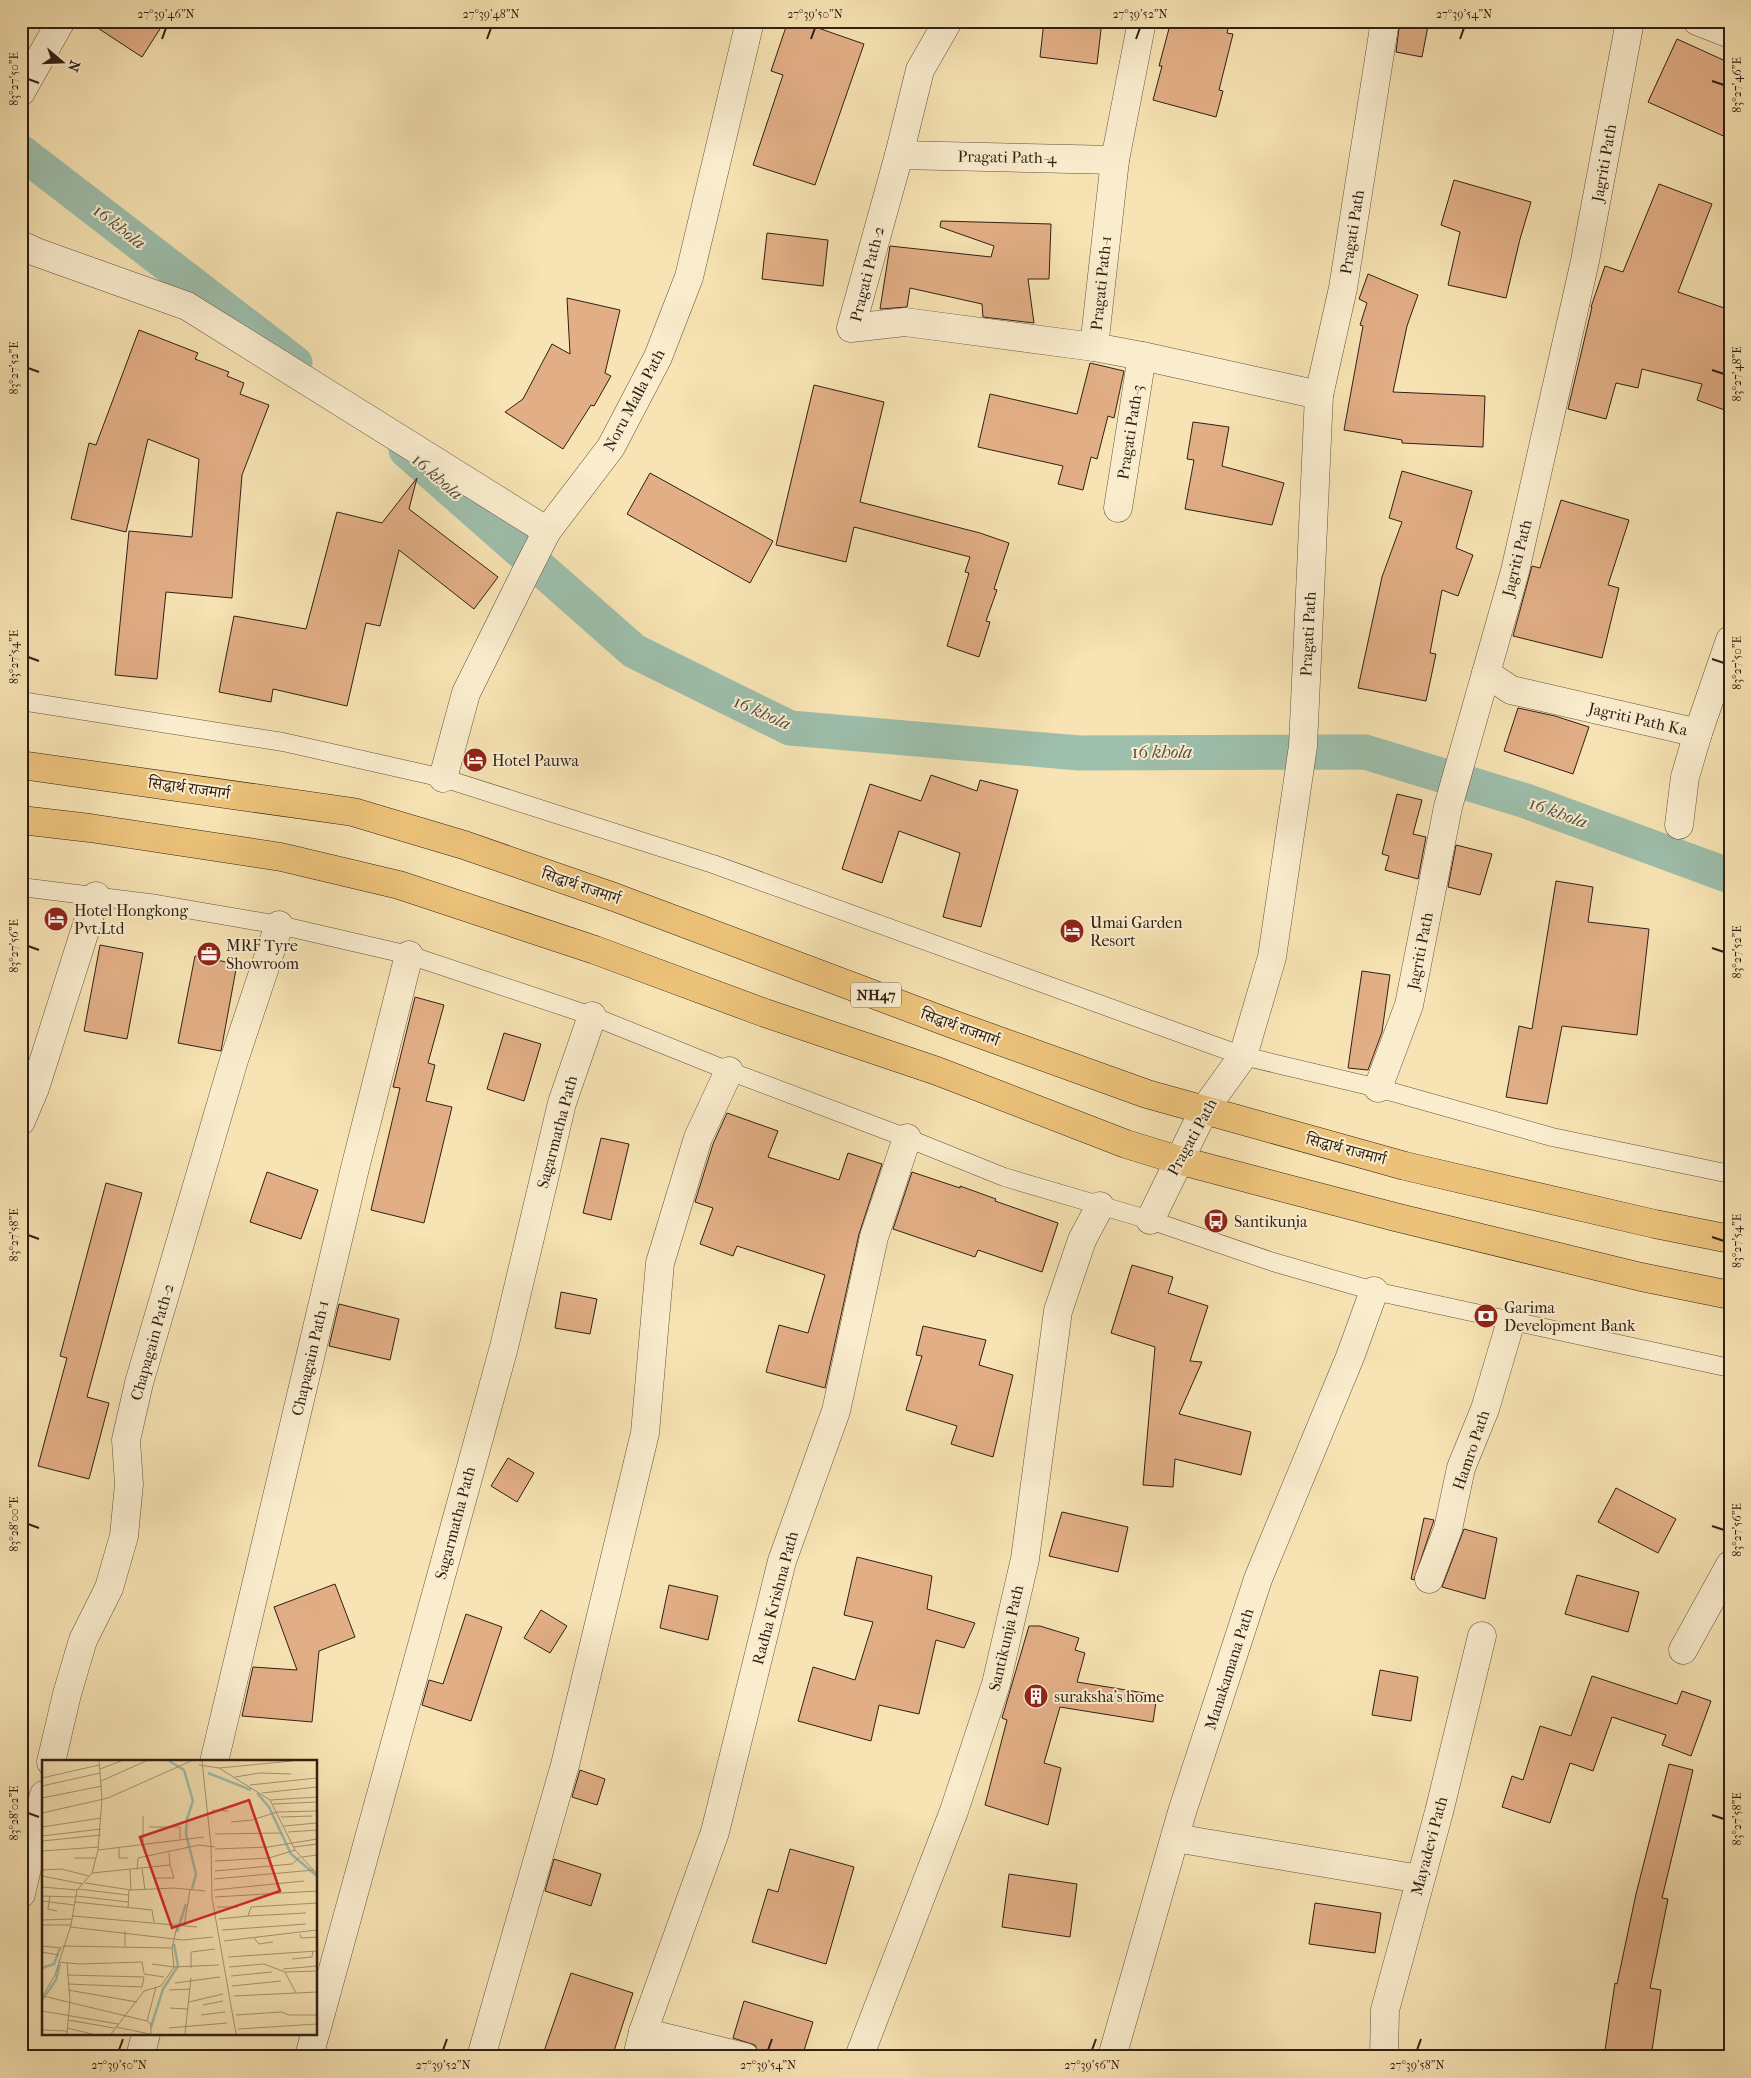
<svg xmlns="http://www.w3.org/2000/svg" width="1751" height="2078" viewBox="0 0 1751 2078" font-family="'IM FELL French Canon','Noto Serif Devanagari',serif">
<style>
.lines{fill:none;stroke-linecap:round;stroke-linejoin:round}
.canal{stroke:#9dbeab;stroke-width:35}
.building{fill:#e2ae86;stroke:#302016}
.service-casing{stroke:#62513d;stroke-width:19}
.minor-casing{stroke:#62513d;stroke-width:29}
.trunk-casing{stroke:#302016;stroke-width:29}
.service{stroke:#faedce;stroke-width:18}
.minor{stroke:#faedce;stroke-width:28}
.trunk{stroke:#ecc27a;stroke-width:28}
.ticks{fill:none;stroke:#302016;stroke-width:2}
.labels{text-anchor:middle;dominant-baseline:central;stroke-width:4;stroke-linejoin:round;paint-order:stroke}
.shield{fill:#faedce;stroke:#6d5e4d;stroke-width:1}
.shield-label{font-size:15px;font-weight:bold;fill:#302016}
.street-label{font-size:16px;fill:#302016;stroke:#faedce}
.poi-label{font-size:16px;fill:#302016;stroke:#faedce;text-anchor:start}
.water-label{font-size:18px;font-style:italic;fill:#514f43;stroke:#faedce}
.inset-river{fill:none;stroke:#9dbeab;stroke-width:2.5}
.inset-road{fill:none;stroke:#a79574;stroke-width:1}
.view{fill:#d62828;fill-opacity:0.15;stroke:#d62828;stroke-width:2.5}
.inset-edge{fill:none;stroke:#302016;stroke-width:2.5}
.neatline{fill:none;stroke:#302016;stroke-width:2}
.ticks-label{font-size:12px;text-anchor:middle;fill:#302016}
</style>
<rect width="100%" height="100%" fill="#f7e3b3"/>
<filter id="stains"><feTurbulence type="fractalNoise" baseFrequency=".004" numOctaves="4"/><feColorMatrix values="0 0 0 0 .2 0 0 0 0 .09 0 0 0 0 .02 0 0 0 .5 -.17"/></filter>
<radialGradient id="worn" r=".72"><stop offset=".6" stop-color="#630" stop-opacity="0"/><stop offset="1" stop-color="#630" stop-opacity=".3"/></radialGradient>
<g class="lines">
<!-- canal -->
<g class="canal">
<polyline points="21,152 295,363"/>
<polyline points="406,450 634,651 790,728 1079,753 1365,752 1526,801 1730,876"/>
</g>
</g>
<!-- building -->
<g class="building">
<polygon points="87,21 165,21 142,57"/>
<polygon points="788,21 798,21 864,44 815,185 753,165 783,75 771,71"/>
<polygon points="1044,21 1102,21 1097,64 1040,57"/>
<polygon points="1171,21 1230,21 1227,33 1233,34 1219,90 1223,91 1216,117 1153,100 1162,66 1159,66"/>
<polygon points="1400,21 1429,21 1422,57 1396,52"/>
<polygon points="1677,39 1730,63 1730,139 1648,102"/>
<polygon points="1454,180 1531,202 1520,239 1506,298 1448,285 1460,232 1441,225"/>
<polygon points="1659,184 1712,204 1678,292 1730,310 1730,412 1697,400 1702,384 1642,369 1638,388 1616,383 1606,419 1568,409 1592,307 1591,307 1605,266 1623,272"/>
<polygon points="941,221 1051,224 1049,279 1028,279 1034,323 983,317 982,304 910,288 907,307 880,309 890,246 991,257 994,246 940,227"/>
<polygon points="767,233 828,240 823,286 762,279"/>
<polygon points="1368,274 1418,295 1407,326 1393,392 1485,396 1483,447 1402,443 1402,440 1344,430 1363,326 1360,325 1367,303 1359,299"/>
<polygon points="567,298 620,310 605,373 611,376 594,406 591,405 563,449 505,412 523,399 552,344 570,354"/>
<polygon points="139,330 198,353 195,359 229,372 227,376 244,383 240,394 269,405 242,475 232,598 166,592 157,679 115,675 129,531 192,537 199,459 148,439 126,532 71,519 89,443 96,445"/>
<polygon points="1090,363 1124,371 1114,418 1108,416 1097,459 1091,457 1083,490 1058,484 1063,466 978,447 990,394 1077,414"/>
<polygon points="814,385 884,402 860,502 980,533 1009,543 994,589 997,590 986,621 990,622 979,657 947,646 969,573 965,572 970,557 854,527 846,562 776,545"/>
<polygon points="1193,422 1229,427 1222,466 1284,483 1272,525 1185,509 1194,460 1187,459"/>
<polygon points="1402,471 1472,491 1456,548 1473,555 1458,596 1442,590 1430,653 1436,654 1426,701 1358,688 1382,577 1402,522 1389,518"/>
<polygon points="650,473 773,541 750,583 627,514"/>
<polygon points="417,478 409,509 498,577 474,609 399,550 380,626 366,623 347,706 273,689 271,702 219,692 234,616 306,629 337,512 382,523"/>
<polygon points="1561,500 1629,520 1608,585 1619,588 1602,658 1513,636 1532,566 1540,568"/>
<polygon points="1518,708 1555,716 1589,727 1573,774 1504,751"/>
<polygon points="931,775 977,791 980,780 1018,790 981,927 943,917 960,853 899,831 882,883 842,869 870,784 921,801"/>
<polygon points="1397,794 1422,800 1413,834 1426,837 1418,879 1385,870 1389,856 1382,854"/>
<polygon points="1456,845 1492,854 1480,895 1448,887"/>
<polygon points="1556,881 1593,887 1588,922 1649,929 1637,1035 1562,1026 1547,1104 1506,1097 1519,1026 1532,1029"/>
<polygon points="100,945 143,953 127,1039 84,1031"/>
<polygon points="195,956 237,964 221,1051 178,1043"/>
<polygon points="1362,971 1390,975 1382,1032 1368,1070 1348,1068"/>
<polygon points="415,997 444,1005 428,1063 435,1065 426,1101 452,1107 424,1223 371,1210 400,1088 393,1087"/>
<polygon points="504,1033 541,1044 524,1101 487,1089"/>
<polygon points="727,1113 778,1131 768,1157 839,1180 848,1153 882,1164 859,1234 825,1388 766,1372 779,1325 808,1333 825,1275 737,1246 733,1256 700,1244 713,1208 695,1202 713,1144"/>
<polygon points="601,1138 629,1144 611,1220 583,1213"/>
<polygon points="267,1172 318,1190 301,1239 250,1222"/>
<polygon points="912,1172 960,1188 960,1186 996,1199 995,1201 1058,1223 1042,1272 978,1250 975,1257 893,1229"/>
<polygon points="106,1183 142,1193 87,1397 109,1403 89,1479 38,1466 67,1358 60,1356"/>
<polygon points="1132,1265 1173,1277 1168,1293 1208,1306 1190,1361 1202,1362 1179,1414 1251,1432 1241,1475 1175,1459 1173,1487 1143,1485 1155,1347 1111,1333"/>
<polygon points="561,1292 597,1299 590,1334 555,1328"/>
<polygon points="339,1304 399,1319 390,1360 329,1346"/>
<polygon points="923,1326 986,1340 979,1365 1013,1375 993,1457 951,1444 957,1426 906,1410 922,1356 916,1355"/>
<polygon points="508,1458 534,1473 517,1502 491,1486"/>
<polygon points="1616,1488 1676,1519 1658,1553 1598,1522"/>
<polygon points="1062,1512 1128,1527 1118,1572 1049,1556"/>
<polygon points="1424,1518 1434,1520 1414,1580 1411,1579"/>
<polygon points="1464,1529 1497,1538 1485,1599 1442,1587"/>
<polygon points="857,1557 932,1576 927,1609 975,1623 964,1648 936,1640 919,1714 879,1705 871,1741 798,1721 813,1667 855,1680 873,1622 844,1615"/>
<polygon points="1577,1575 1639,1592 1628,1632 1565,1614"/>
<polygon points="335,1584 355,1637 319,1651 312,1722 242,1716 253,1667 297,1670 274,1607"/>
<polygon points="669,1585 718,1596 708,1640 660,1628"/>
<polygon points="541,1610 567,1626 550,1653 524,1638"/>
<polygon points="466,1614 502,1627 471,1721 422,1705 429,1680 443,1684"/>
<polygon points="1029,1626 1040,1626 1079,1638 1075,1650 1085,1653 1077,1682 1157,1695 1153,1722 1060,1707 1044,1763 1061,1768 1048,1825 985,1805 1007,1720 1002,1718"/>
<polygon points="1380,1670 1418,1677 1411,1721 1372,1715"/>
<polygon points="1592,1676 1677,1704 1682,1691 1711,1701 1691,1756 1662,1745 1666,1735 1612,1717 1593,1771 1570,1763 1550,1823 1502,1807 1512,1776 1523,1780 1540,1726 1571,1736"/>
<polygon points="1669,1764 1693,1770 1662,1898 1668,1899 1650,1988 1661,1990 1651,2057 1604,2057 1615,1983 1617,1984 1636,1894"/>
<polygon points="580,1770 605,1779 597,1805 572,1797"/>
<polygon points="790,1849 854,1867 826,1964 752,1942 768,1889 778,1892"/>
<polygon points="554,1859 601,1874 591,1906 545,1891"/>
<polygon points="1009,1874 1077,1884 1070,1937 1002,1927"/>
<polygon points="1315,1903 1381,1913 1375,1953 1309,1944"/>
<polygon points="571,1973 633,1993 612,2057 542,2057"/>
<polygon points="744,2001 813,2022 802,2057 760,2057 755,2045 733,2038"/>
</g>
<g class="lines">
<defs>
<g id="service">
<polyline points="21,701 283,742 443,778 713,864 1243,1056 1378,1088 1552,1137 1730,1174"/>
<polyline points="21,887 157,904 279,925 409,955 592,1016 729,1071 907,1138 1004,1177 1150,1220 1273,1262 1374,1291 1730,1368"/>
</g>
<g id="minor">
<polyline points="948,21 920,70 899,155 851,328 905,322 1094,347"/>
<polyline points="1142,21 1115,160 1094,347 1142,356 1319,395"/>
<polyline points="1697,21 1730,34"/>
<polyline points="21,92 61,21"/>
<polyline points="899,155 1115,160"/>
<polyline points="21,245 36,252 187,306 547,531"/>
<polyline points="1118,508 1142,356"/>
<polyline points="1486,673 1511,690 1698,733 1730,640"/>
<polyline points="443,778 466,693 524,576 547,531 611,447 658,357 689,277 750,21"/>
<polyline points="1679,825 1685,777 1698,733"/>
<polyline points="1378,1088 1409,1005 1448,807 1515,571 1585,261 1630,21"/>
<polyline points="21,1121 35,1088 96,896"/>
<polyline points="1150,1220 1204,1110 1243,1056 1272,957 1303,746 1319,395 1343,288 1385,21"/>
<polyline points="1429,1579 1448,1529 1461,1468 1485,1409 1511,1321"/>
<polyline points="1683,1650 1730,1565"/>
<polyline points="51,1762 67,1694 83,1640 109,1588 124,1536 129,1484 126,1440 139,1383 234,1060 279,925"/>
<polyline points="214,1762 355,1168 409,955"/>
<polyline points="1175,1838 1420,1879"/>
<polyline points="21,1894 44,1795"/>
<polyline points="316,2031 504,1347 562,1103 592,1016"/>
<polyline points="643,2032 745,2057"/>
<polyline points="140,2057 146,2034"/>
<polyline points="309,2057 315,2034"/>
<polyline points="481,2057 565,1765 645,1433 660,1263 698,1138 729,1071"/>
<polyline points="637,2057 643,2032 715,1832 782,1561 836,1411 874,1237 907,1138"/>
<polyline points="859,2057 954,1811 996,1684 1025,1559 1058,1311 1082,1240 1100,1206"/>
<polyline points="1112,2057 1182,1812 1258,1579 1350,1357 1374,1291"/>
<polyline points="1384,2057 1385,2010 1439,1812 1482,1636"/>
</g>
<g id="trunk">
<polyline points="21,765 353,812 464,845 614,897 955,1025 1147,1094 1405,1166 1655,1224 1730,1239"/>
<polyline points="21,820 90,828 281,857 399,885 595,950 765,1013 937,1071 1126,1144 1178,1160 1395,1217 1641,1277 1730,1295"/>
</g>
</defs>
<!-- service casing -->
<use href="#service" class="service-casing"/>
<!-- minor casing -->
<use href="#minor" class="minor-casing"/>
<!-- trunk casing -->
<use href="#trunk" class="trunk-casing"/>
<!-- service -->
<use href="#service" class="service"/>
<!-- minor -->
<use href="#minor" class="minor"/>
<!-- trunk -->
<use href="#trunk" class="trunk"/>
</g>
<!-- ticks -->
<path class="ticks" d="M162 39 166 28M487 39 491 28M811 39 815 28M1136 39 1140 28M1460 39 1464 28M28 79 39 83M1712 81 1724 85M28 368 39 372M1712 370 1724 374M28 657 39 661M1712 659 1724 663M28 946 39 950M1712 948 1724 952M28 1235 39 1239M1712 1237 1724 1241M28 1524 39 1528M1712 1526 1724 1530M28 1813 39 1817M1712 1815 1724 1819M119 2050 123 2039M443 2050 447 2039M768 2050 772 2039M1092 2050 1096 2039M1417 2050 1421 2039"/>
<!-- icons -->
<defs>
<symbol id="hotel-disc" viewBox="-11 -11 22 22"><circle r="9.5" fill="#8f2418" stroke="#faedce"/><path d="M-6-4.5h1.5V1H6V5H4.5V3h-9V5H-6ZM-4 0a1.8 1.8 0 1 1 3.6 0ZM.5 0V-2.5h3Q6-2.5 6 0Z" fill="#fff"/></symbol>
<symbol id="office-disc" viewBox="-11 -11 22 22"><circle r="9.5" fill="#8f2418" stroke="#faedce"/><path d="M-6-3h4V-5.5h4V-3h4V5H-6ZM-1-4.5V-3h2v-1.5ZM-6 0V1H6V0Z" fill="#fff"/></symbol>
<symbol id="bus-disc" viewBox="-11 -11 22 22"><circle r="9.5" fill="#8f2418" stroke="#faedce"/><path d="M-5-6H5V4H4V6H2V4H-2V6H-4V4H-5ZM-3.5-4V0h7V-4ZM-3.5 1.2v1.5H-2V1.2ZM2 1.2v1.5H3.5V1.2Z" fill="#fff"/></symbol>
<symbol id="bank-disc" viewBox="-11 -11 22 22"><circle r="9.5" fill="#8f2418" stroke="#faedce"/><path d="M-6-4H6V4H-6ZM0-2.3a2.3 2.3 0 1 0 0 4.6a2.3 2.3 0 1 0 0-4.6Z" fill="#fff"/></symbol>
<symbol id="building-disc" viewBox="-11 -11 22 22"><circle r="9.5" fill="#8f2418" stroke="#faedce"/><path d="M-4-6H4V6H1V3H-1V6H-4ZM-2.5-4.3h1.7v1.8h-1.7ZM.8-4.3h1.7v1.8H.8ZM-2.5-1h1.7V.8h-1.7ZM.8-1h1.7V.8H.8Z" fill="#fff"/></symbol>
</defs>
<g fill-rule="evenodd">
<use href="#hotel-disc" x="461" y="746" width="28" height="28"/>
<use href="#hotel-disc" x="42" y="905" width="28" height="28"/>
<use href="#hotel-disc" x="1058" y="917" width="28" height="28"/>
<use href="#office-disc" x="195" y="940" width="28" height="28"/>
<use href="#bus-disc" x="1202" y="1207" width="28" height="28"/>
<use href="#bank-disc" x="1472" y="1302" width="28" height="28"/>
<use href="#building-disc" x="1022" y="1682" width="28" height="28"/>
</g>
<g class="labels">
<!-- shield labels -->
<rect class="shield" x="851" y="982.5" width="50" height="25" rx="4"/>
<g class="shield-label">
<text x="876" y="995">NH47</text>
</g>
<!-- street labels -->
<g class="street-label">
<text transform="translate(1007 157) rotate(1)">Pragati Path-4</text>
<text transform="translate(1604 163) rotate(-80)">Jagriti Path</text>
<text transform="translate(1352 232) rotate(-81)">Pragati Path</text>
<text transform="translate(867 274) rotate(-76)">Pragati Path-2</text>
<text transform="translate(1101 283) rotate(-84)">Pragati Path-1</text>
<text transform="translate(634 400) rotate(-62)">Noru Malla Path</text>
<text transform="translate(1130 432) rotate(-81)">Pragati Path-3</text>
<text transform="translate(1517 558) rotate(-76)">Jagriti Path</text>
<text transform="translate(1308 634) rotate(-87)">Pragati Path</text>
<text transform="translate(1638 719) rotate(13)">Jagriti Path Ka</text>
<text transform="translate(189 788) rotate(8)">सिद्धार्थ राजमार्ग</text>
<text transform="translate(581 886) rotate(19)">सिद्धार्थ राजमार्ग</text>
<text transform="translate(1420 951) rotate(-79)">Jagriti Path</text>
<text transform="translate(960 1027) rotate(20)">सिद्धार्थ राजमार्ग</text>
<text transform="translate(557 1132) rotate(-75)">Sagarmatha Path</text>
<text transform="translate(1192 1137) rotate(-61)">Pragati Path</text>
<text transform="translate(1346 1149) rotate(15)">सिद्धार्थ राजमार्ग</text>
<text transform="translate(152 1342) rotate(-74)">Chapagain Path-2</text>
<text transform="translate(310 1358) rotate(-77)">Chapagain Path-1</text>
<text transform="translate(1471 1450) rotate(-71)">Hamro Path</text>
<text transform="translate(455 1523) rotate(-75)">Sagarmatha Path</text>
<text transform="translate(775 1598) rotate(-75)">Radha Krishna Path</text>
<text transform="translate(1006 1638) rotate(-77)">Santikunja Path</text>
<text transform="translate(1229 1669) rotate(-72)">Manakamana Path</text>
<text transform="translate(1429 1846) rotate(-75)">Mayadevi Path</text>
</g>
<!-- poi labels -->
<g class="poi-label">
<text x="492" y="760">Hotel Pauwa</text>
<text x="74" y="910">Hotel Hongkong<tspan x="74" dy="18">Pvt.Ltd</tspan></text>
<text x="1090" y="922">Umai Garden<tspan x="1090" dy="18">Resort</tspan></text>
<text x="226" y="945">MRF Tyre<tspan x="226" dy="18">Showroom</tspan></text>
<text x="1234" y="1221">Santikunja</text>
<text x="1504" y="1307">Garima<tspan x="1504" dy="18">Development Bank</tspan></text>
<text x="1054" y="1696">suraksha's home</text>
</g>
<!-- water labels -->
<g class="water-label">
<text transform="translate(119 227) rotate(38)">16 khola</text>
<text transform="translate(437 477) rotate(41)">16 khola</text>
<text transform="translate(762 713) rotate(24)">16 khola</text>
<text x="1162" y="752">16 khola</text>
<text transform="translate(1558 813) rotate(20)">16 khola</text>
</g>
</g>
<!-- overview -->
<g transform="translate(42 1760)">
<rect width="275" height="275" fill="#f7e3b3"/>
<path class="inset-river" d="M127 1 142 10 151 41 145 59 144 74 154 114 150 129M166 13 209 30M215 33 227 47 249 94 275 116M135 172 144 144M0 208 12 204 18 188M0 240 14 220 18 204M109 267 121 229 136 206 132 184"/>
<path class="inset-road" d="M160 1 169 86 170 138 194 274M157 5 177 8 250 1M177 8 228 40 253 90 275 114M58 9 79 1M193 17 218 13 249 14M0 18 57 5M59 21 104 1M208 25 275 18M0 26 58 13M220 33 275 27M0 38 60 26M228 40 275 37M231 44 275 42M170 50 186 51M0 53 66 38 149 1M239 57 270 56M189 62 210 60 235 52 275 51M242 66 275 63M0 67 59 58M107 67H138V79M246 72 275 70M173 74 239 73M0 76 59 69M0 81 59 75M101 83V56M252 87 275 84M77 88V98H86M173 89 226 87 275 79M56 90 162 77M0 91 57 87M260 97 275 95M32 98H54M173 101 227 98 253 90M100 109 103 130M109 109 113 118H132L128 105M0 110 19 109 47 116M88 110 89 130M95 110 96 98 157 85 173 87M173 111 250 104 258 97M50 113 128 105 127 93M0 116 41 124M172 119 272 110M43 123 89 130 132 128 163 131M0 127 35 130M36 129 86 135M172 130 262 121M0 136 33 137M8 136 6 149 15 151M34 136 86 142M173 137 275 131M0 141 32 145M33 142 110 150 112 162M175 147H196M86 148 87 130M31 156 155 167M206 156 264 153M177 159 206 156 209 147 275 143M0 160 30 159M0 165H29M142 166 148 130M28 167 141 180 171 177M180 170 264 164M258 174 259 178 275 177M212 178 217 184 231 182M182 181 275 170M0 186 20 188M20 186 130 188 132 207 110 204M83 187V171M130 188 135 166M0 192 17 195M186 197 275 191M250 199 270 197 271 191M16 202 38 204 100 202 102 213M187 207 222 204 243 212 275 211M149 208V192L173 189M241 209 275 206M243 212 254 233M102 214 122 217M25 215 102 217 100 227M189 216 230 212M133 223 178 217M26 224 100 227M190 226 239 221M26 230 95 242M127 230 148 229M1 236 105 261M192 236 275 232M0 237 13 215 29 165 35 130 50 113 56 90 60 39 57 1M147 242 181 234M161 245 181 241M128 248 145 249M0 251 76 264M159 255 183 252M194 255 240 252 247 255H275M26 260 72 268M74 267 108 274M25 268 50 274M127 268 185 263M196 269 275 264M0 270 25 271M25 274 28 239 25 203M69 274 102 231 119 226 132 207 177 205M109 274V264L105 261 114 227M143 274 149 218"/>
<path class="view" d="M207 40 238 131 130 168 98 77Z"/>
<rect width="275" height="275" class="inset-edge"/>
</g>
<!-- margin -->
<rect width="1751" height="2078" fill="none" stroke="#f7e3b3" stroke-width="55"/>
<!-- north arrow -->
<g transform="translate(62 62) rotate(109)" stroke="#faedce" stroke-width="4" paint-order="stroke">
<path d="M0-4L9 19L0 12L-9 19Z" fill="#302016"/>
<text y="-8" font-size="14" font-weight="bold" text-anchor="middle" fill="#302016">N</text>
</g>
<rect x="28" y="28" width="1696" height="2022" class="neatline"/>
<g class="ticks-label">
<text x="166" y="18">27°39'46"N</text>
<text x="491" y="18">27°39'48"N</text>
<text x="815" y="18">27°39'50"N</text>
<text x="1140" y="18">27°39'52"N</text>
<text x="1464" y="18">27°39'54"N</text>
<text transform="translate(14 79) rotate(-90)" y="4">83°27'50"E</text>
<text transform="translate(1737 85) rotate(-90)" y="4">83°27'46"E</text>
<text transform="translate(14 368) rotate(-90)" y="4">83°27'52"E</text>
<text transform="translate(1737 374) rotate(-90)" y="4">83°27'48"E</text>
<text transform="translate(14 657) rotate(-90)" y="4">83°27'54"E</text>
<text transform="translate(1737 663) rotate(-90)" y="4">83°27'50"E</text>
<text transform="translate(14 946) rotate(-90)" y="4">83°27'56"E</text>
<text transform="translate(1737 952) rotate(-90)" y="4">83°27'52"E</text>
<text transform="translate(14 1235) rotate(-90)" y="4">83°27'58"E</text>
<text transform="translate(1737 1241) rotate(-90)" y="4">83°27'54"E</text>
<text transform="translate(14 1524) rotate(-90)" y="4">83°28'00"E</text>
<text transform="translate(1737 1530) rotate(-90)" y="4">83°27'56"E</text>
<text transform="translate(14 1813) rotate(-90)" y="4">83°28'02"E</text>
<text transform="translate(1737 1819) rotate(-90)" y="4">83°27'58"E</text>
<text x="119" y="2069">27°39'50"N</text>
<text x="443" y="2069">27°39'52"N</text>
<text x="768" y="2069">27°39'54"N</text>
<text x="1092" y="2069">27°39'56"N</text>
<text x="1417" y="2069">27°39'58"N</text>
</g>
<rect width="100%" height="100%" filter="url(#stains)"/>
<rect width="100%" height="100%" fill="url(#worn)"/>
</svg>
